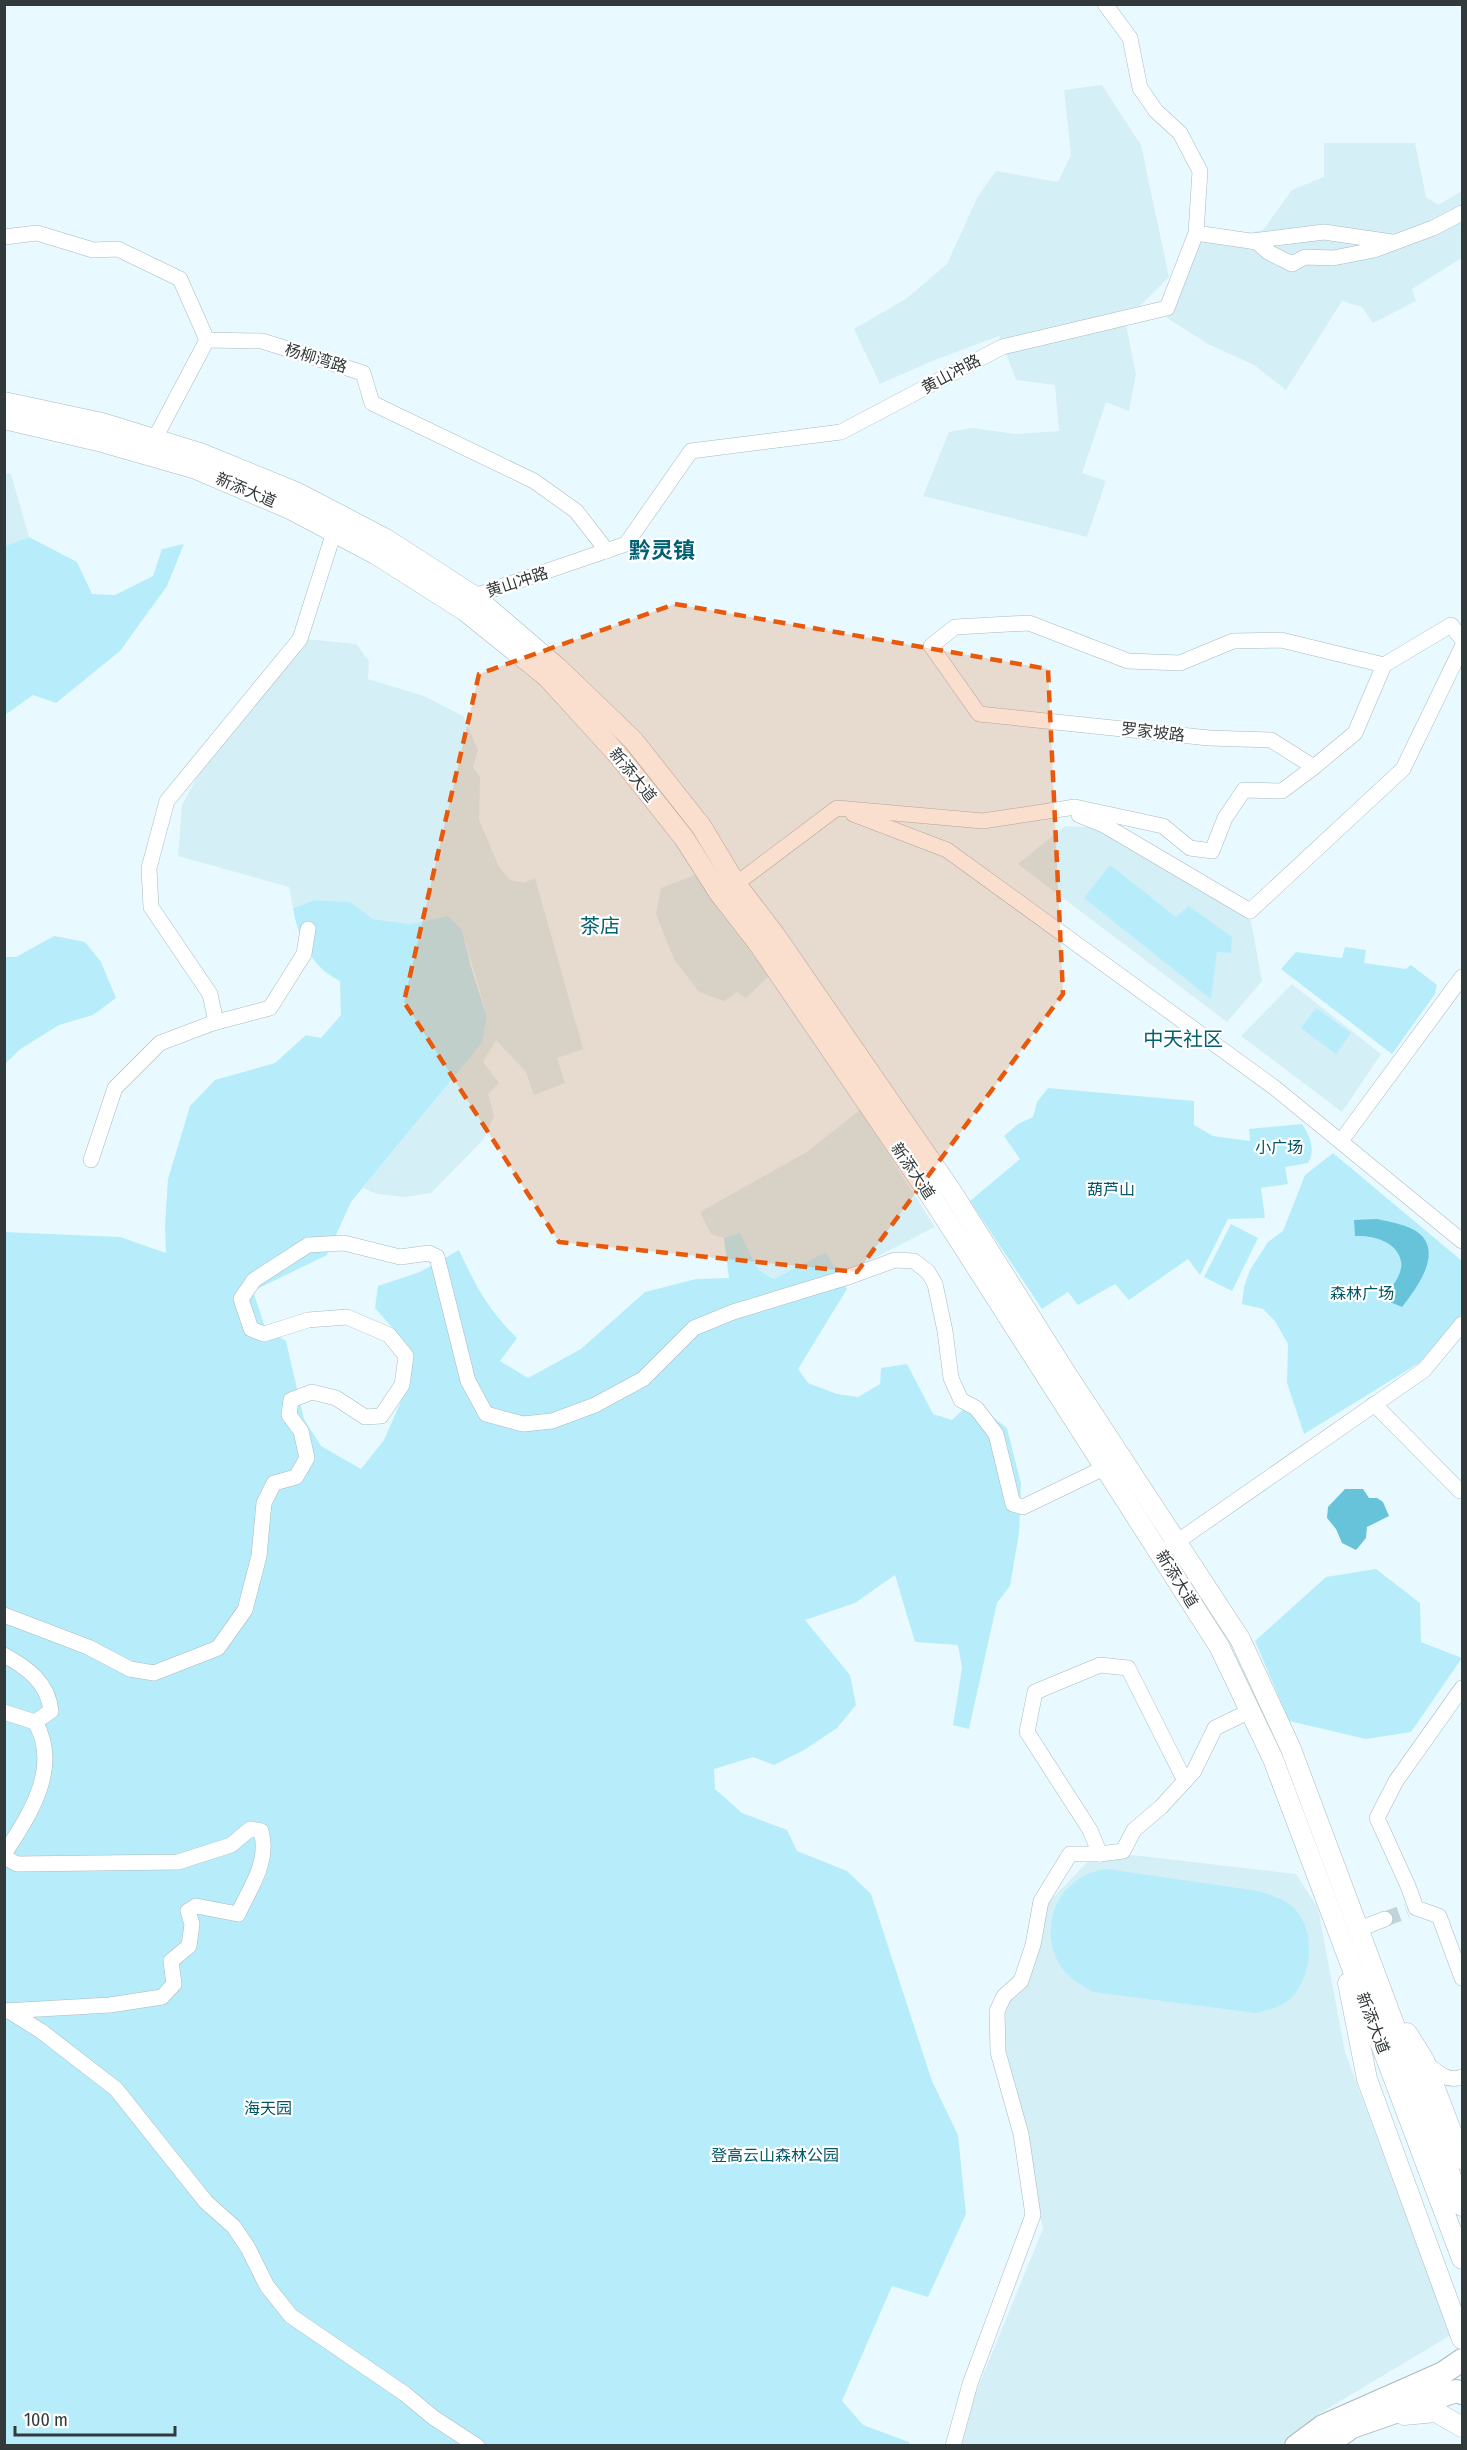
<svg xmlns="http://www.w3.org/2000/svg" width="1467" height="2450" viewBox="0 0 1467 2450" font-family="'Fira Sans Condensed','Noto Sans SC',sans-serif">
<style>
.built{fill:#d5eff6}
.green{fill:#b7edfb}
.water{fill:#66c3da}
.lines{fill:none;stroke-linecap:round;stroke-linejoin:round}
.minor-tunnel{stroke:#c4d3d8;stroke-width:15;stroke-dasharray:15 8;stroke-linecap:butt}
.minor-casing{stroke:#a9babf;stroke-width:16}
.major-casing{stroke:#a9babf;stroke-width:21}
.highway-casing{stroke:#a9babf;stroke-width:24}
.minor{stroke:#fff;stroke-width:15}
.major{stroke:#fff;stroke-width:20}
.highway{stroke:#fff;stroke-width:22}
.marked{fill:#e8590c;fill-opacity:0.2;stroke:#e8590c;stroke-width:4.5;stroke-dasharray:12 8;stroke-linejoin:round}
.labels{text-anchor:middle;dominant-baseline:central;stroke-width:4.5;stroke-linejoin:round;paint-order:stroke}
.street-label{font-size:16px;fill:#32393b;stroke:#fff}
.park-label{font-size:16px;fill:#005767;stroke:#fff}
.quarter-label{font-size:20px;fill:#026173;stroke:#fff}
.district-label{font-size:22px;font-weight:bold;fill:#026173;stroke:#fff}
</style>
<rect width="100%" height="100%" fill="#e8faff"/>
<!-- built -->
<g class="built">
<polygon points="1102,85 1141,145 1169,277 1140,306 1123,310 1136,374 1129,411 1106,402 1082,473 1106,481 1087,537 923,496 949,432 972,428 1015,434 1059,431 1055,385 1016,380 999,336 930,362 880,384 854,329 907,298 947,264 978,196 996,171 1058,182 1071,155 1064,90"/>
<polygon points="1324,143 1415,143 1426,197 1438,205 1462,191 1462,258 1412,289 1416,301 1373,323 1362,307 1342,301 1286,390 1254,365 1208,344 1167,318 1199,242 1263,230 1292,190 1324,177"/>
<polygon points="4,473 11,474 29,537 5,546"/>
<polygon points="306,639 356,644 369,661 368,679 424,696 463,716 478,750 473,767 480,777 479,820 499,867 510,880 524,883 535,878 583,1049 557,1058 565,1083 534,1095 526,1072 496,1040 483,1062 499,1083 488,1094 494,1116 483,1140 431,1193 404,1197 377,1194 363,1188 482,1043 487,1016 462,930 448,916 410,924 373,919 350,902 315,900 293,908 289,887 178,856 182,805 208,757"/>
<polygon points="1065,826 1103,828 1251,921 1262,981 1227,1022 1018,864"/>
<polygon points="695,875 719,911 769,976 746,998 737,992 724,1001 699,992 674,959 656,914 661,888"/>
<polygon points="1292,984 1381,1054 1342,1112 1241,1036"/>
<polygon points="860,1110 935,1227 839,1276 826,1252 775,1279 758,1269 740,1234 724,1238 711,1234 700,1212 807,1152"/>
<polygon points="1098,1851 1296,1874 1318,1908 1345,2052 1451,2335 1317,2415 1286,2445 954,2446 1043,2229 1007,2068 1003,2016 1049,1902"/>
</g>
<!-- green -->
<g class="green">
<polygon points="29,537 77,562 92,594 115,595 153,576 162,549 184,544 167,586 120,651 56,703 33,695 5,715 5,546"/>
<polygon points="1110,865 1176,917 1189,906 1232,937 1231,953 1217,952 1211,999 1084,898"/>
<path d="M315 900 350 902 373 919 410 924 448 916 462 930 471 967 487 1017 482 1043 351 1202 327 1255 253 1291 265 1327 286 1341 304 1419 321 1446 361 1469 384 1440 409 1383 410 1348 375 1308 378 1286 420 1272 459 1250C475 1285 489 1311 517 1338L500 1361 528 1378 581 1349 645 1292 696 1279 729 1278 724 1238 740 1233 758 1269 774 1279 826 1252 847 1289 798 1369 808 1383 837 1394 858 1397 880 1384 881 1368 907 1364 933 1414 952 1420 972 1401 1007 1428 1021 1484 1019 1533 1010 1586 997 1603 969 1729 953 1725 962 1668 958 1645 915 1642 895 1575 855 1603 805 1620 850 1675 856 1705 837 1728 804 1750 774 1765 753 1757 714 1769 715 1789 742 1813 787 1830 797 1851 847 1871 871 1894 932 2081 958 2135 966 2214 928 2297 892 2286 842 2401 863 2425 909 2442V2445H5L4 1232 120 1237 166 1253 165 1225 168 1179 190 1106 215 1080 275 1063 306 1035 321 1038 341 1015 340 981C311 967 298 938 293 908Z"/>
<polygon points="54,936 85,942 101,962 116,998 93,1015 59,1025 19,1050 5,1064 5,957 16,957"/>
<polygon points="1345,947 1366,950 1364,963 1406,969 1411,965 1437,985 1435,994 1392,1054 1281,969 1296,952 1342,958"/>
<polygon points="1316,1008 1351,1033 1336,1054 1301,1028"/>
<path d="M1048 1088 1194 1101V1125L1213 1136 1250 1141 1249 1129 1302 1124C1310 1136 1316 1150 1308 1163L1285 1167 1288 1184 1261 1188 1265 1218 1228 1219 1200 1275 1188 1259 1129 1300 1115 1284 1078 1305 1068 1292 1042 1309 970 1201 1020 1159 1004 1136 1018 1124 1033 1117 1037 1102Z"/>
<polygon points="1333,1153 1462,1261 1462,1314 1419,1363 1304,1434 1287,1383 1288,1344 1275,1321 1263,1309 1242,1304 1244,1287 1250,1270 1268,1242 1283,1231 1305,1175"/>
<polygon points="1231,1224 1258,1238 1232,1291 1204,1277"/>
<polygon points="1376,1569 1420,1603 1421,1642 1462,1658 1411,1732 1366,1739 1289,1721 1255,1641 1326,1577"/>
<path d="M1107 1869 1258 1891C1270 1895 1282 1898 1292 1906 1317 1928 1313 1978 1290 1999 1281 2007 1268 2010 1256 2013L1093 1992C1080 1984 1066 1977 1058 1962 1038 1922 1061 1874 1107 1869Z"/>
</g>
<!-- water -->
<g class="water">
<path d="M1377 1219C1390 1222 1411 1225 1421 1235 1442 1256 1415 1290 1402 1307L1383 1299C1390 1290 1404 1273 1401 1261 1397 1241 1372 1235 1355 1236L1354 1220Z"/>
<polygon points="1345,1489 1363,1489 1369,1498 1377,1498 1383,1502 1389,1516 1367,1527 1366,1538 1356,1550 1342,1543 1336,1529 1327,1518 1328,1507"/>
</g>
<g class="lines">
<!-- minor-tunnel -->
<polyline class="minor-tunnel" points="1385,1919 1407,1911"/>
<defs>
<g id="minor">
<polyline points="1196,233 1257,242 1268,252 1292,264 1305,257 1333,258 1374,250 1433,228 1462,213"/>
<polyline points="4,237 37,233 93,250 118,249 180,279 207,340 262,341 363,373 372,403 534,481 576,511 607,551"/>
<polyline points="1252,241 1324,232 1392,242"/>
<polyline points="154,440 207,340"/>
<polyline points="470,603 474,596 626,544 691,451 841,432 1002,347 1167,308 1196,233 1200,171 1180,133 1156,111 1140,88 1130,38 1105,4"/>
<polyline points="1314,767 1355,733 1384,665"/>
<polyline points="853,814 947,850 1275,1088 1462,1241"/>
<polyline points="1079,815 1104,825 1250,911 1403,769 1462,647"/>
<polyline points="736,884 837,808 983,821 1075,807 1163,826 1190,848 1212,851 1225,818 1244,790 1282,791 1314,767 1271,740 1209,738 979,714 931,646 955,627 1029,623 1128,661 1180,663 1233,641 1281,640 1384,665 1451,625 1462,639"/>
<polyline points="216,1022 210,994 151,907 149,868 167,801 300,639 334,532"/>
<polyline points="1341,1141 1462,977"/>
<polyline points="91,1160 115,1088 160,1043 213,1023 270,1008 304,954 308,929"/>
<polyline points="1374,1404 1460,1491 1462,1491"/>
<polyline points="1168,1548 1424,1370 1462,1324"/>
<polyline points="4,1615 88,1647 130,1669 154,1673 218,1648 245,1610 259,1556 264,1503 274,1483 296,1477 307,1458 301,1431 289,1415 291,1400 312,1392 336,1398 365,1417 381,1416 402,1385 406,1356 389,1335 347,1317 308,1320 264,1334 251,1329 241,1299 254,1280 308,1245 344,1243 400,1257 429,1253 437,1257 468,1381 486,1414 523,1424 552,1421 595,1405 643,1379 694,1328 733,1312 851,1276 895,1260 914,1261 928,1272 935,1284 945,1331 951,1378 961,1400 976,1408 996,1434 1013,1504 1023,1507 1106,1467"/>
<path d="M4 1655C28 1668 48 1683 51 1711L35 1722 4 1712"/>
<polyline points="1462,1688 1396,1781 1377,1818 1408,1886 1416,1908 1439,1916 1462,1978"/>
<polyline points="1100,1854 1090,1830 1027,1732 1035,1692 1100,1665 1128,1668 1185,1781"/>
<polyline points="1359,1929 1385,1919"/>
<path d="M4 2011 110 2005 162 1997 174 1984 171 1961 189 1946 192 1924 188 1911 196 1906 238 1914C250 1888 270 1861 261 1831L250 1829 231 1845 178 1862 17 1864 6 1858V1851C31 1813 61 1766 35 1722"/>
<polyline points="9,2011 41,2031 116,2089 206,2202 234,2227 248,2248 267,2286 291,2316 405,2394 434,2418 477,2446"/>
<path d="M1424 2061C1436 2071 1446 2083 1462 2077"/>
<polyline points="953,2446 970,2384 1033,2215 1021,2134 998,2052 997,2011 1004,1996 1021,1981 1033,1945 1041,1901 1070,1854 1100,1854 1123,1851 1134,1830 1161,1807 1194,1771 1215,1728 1250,1711"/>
</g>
<g id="major">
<polyline points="4,402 102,423 200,453 298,493 386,539 474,596 558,668 633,740 701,826 736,884 775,935 952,1192 1062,1367 1240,1639 1291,1749 1462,2206"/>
<polyline points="4,419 98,441 196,469 290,509 377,555 465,611 547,677 618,755 684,838 719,893 760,946 934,1201 1219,1646 1273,1759 1462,2259"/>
<polyline points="1348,1983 1367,2079 1462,2339"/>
<polyline points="1407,2033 1424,2060 1462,2159"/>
<polyline points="1404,2415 1436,2412 1462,2427"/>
</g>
<g id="highway">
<polyline points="1296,2446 1323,2426 1443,2373 1462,2360"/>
<polyline points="1325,2446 1352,2427 1456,2391 1462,2393"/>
</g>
</defs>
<!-- minor casing -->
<use href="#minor" class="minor-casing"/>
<!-- major casing -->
<use href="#major" class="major-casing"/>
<!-- highway casing -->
<use href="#highway" class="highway-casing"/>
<!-- minor -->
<use href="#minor" class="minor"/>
<!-- major -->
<use href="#major" class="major"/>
<!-- highway -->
<use href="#highway" class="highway"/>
</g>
<!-- marked area -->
<path class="marked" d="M675 604 1048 669 1063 994 857 1272 559 1242 404 1002 479 674Z"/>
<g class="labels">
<!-- street labels -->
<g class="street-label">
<text transform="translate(316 358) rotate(17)">杨柳湾路</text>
<text transform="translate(951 374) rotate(-28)">黄山冲路</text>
<text transform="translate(246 490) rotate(23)">新添大道</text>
<text transform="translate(517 582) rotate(-18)">黄山冲路</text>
<text transform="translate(1153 732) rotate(6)">罗家坡路</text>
<text transform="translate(633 775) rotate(51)">新添大道</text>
<text transform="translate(913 1171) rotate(56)">新添大道</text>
<text transform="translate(1177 1579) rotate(58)">新添大道</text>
<text transform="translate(1373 2023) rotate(69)">新添大道</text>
</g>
<!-- park labels -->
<g class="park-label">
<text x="1279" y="1147">小广场</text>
<text x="1111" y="1189">葫芦山</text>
<text x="1362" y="1293">森林广场</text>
<text x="268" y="2108">海天园</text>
<text x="775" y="2155">登高云山森林公园</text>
</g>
<!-- quarter labels -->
<g class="quarter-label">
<text x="600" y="926">茶店</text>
<text x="1183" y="1039">中天社区</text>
</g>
<!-- district labels -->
<g class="district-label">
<text x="662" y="550">黔灵镇</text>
</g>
</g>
<!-- border -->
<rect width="1467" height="2450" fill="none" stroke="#32393b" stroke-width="12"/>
<!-- scale -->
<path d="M15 2426v9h160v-9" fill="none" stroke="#32393b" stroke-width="3"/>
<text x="24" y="2426" font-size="18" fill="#32393b" stroke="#ffffff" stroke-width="4.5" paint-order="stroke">100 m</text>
</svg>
